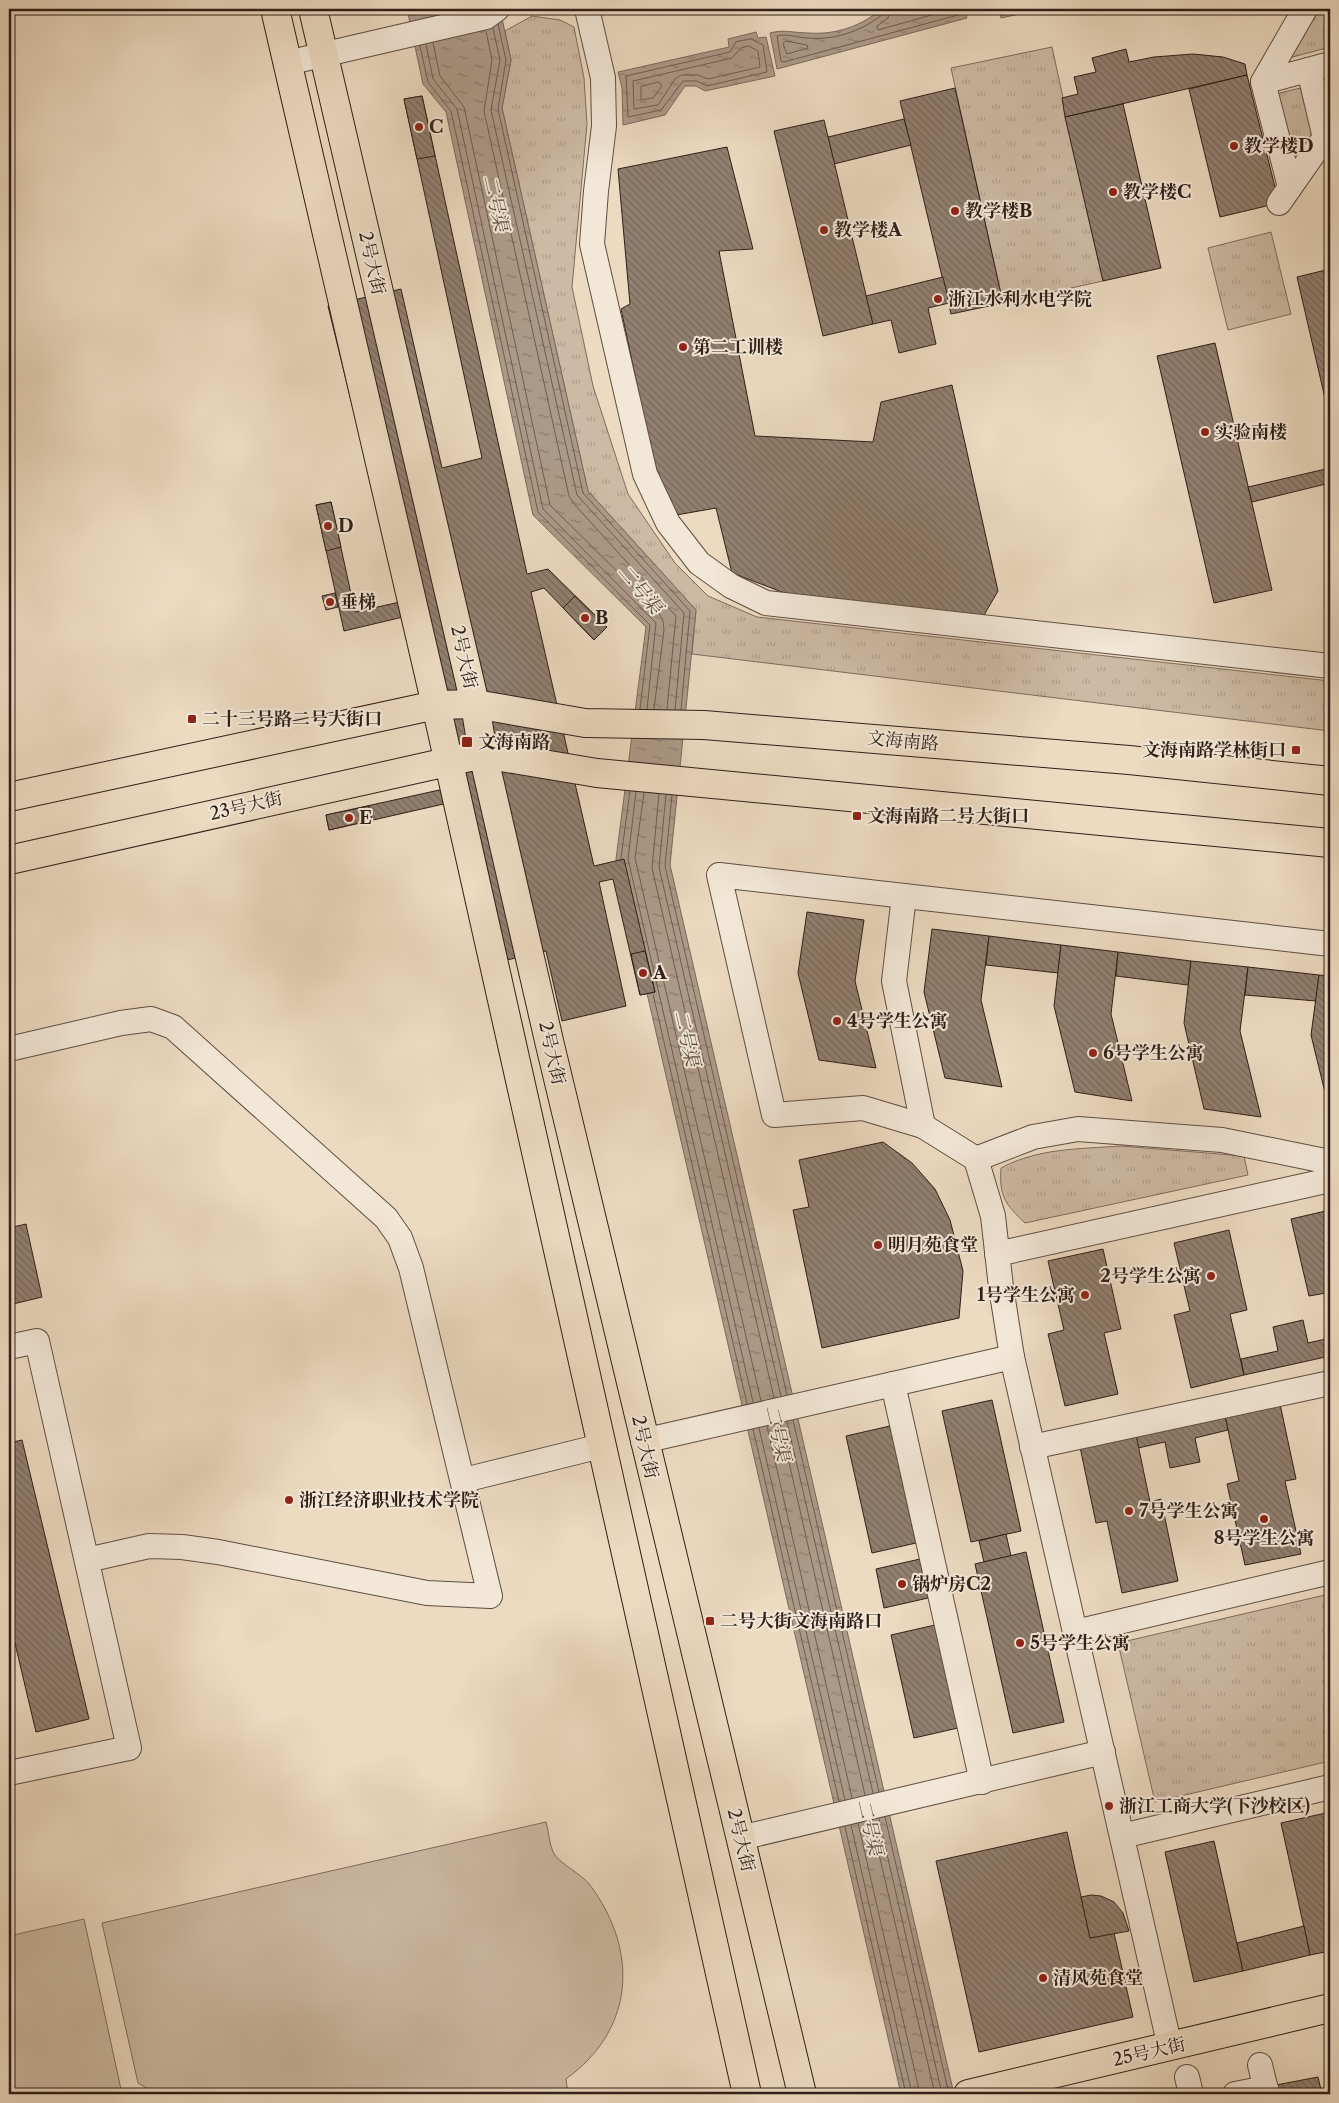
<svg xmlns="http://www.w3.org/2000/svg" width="1339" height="2103" viewBox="0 0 1339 2103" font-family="'Libre Caslon Text','Noto Serif SC',serif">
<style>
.grass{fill:url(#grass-tufts);stroke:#7e6c5e}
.pitch{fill:#ccbaa4;stroke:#7e6c5e}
.water{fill:url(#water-ripples);stroke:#7a695b}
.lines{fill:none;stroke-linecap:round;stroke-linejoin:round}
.shore{stroke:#6e5c50;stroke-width:1}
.building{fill:url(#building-back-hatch);stroke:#2f1f18}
.minor-casing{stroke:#5e4e42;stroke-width:26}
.major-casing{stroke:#2f1f18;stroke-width:30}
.minor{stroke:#f3e7d7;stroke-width:24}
.major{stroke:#ecdac1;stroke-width:28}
.poi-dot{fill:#8f2418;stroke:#f3e7d7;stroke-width:2}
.labels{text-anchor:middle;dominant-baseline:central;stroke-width:4;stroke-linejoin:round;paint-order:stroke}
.poi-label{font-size:18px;font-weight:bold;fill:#2f1f18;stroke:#f3e7d7;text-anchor:start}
.street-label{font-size:18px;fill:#2f1f18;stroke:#f3e7d7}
.water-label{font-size:19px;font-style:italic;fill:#5b4a3f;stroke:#f3e7d7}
</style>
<defs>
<pattern id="grass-tufts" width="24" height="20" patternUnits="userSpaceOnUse" patternTransform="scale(1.25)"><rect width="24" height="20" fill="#ccbaa4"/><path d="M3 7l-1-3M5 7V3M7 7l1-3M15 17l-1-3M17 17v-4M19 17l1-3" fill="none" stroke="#b09f8c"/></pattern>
<pattern id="water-ripples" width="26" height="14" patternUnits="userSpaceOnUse" patternTransform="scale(1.25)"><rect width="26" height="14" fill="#ac9a88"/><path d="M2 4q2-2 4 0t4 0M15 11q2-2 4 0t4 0" fill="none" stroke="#8c7d6e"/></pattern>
<pattern id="building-back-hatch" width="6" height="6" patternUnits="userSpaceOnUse" patternTransform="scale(1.25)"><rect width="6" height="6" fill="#918070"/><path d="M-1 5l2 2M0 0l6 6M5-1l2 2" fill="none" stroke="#77685b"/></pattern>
</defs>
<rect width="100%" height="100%" fill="#ecdac1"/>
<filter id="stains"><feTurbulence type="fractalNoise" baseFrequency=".004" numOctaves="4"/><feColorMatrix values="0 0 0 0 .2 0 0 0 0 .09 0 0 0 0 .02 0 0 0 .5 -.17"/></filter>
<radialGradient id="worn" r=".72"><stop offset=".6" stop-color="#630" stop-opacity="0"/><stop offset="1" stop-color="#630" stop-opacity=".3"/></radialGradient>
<!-- grass -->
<g class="grass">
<polygon points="1330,9 1330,47 1289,58 1317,13"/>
<polygon points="532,16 560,20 574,27 584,78 587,124 572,287 593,386 628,494 675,563 708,596 757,617 1330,681 1330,731 692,654 696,610 588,491 502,108 511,60 505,31"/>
<polygon points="1052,47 1103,281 1003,303 951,68"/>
<polygon points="1330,81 1330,109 1287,176 1267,96"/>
<polygon points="1271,232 1291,314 1228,330 1208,248"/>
<path d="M1121 1146 1244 1156 1248 1175 1025 1223C1005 1204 999 1196 1001 1168 1038 1148 1080 1149 1121 1146Z"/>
<polygon points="1325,1595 1330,1617 1330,1761 1155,1802 1118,1643"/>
</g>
<!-- pitch -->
<g class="pitch">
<path d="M546 1822C549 1832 549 1843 553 1852 558 1863 582 1874 590 1885 639 1951 635 2029 566 2079L568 2094H157L138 2083 102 1923Z"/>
<polygon points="84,1919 122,2094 9,2094 9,1936"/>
</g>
<!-- water -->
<g class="water">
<polygon points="407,9 500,9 511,60 502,108 588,491 696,610 670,865 954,2094 901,2094 616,859 646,627 533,515 446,112 423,84"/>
<path d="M882 9H964L967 18 777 69 770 33C784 29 794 33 809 33 836 35 861 26 882 9Z"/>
<polygon points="999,9 1042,9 1001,18"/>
<polygon points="756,32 758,38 766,37 775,76 705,91 696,86 685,86 665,115 623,125 622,88 618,72 729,47 728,39"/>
</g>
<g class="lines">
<!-- shore -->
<g class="shore">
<path d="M885 9C884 16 877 18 872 22 852 34 831 40 808 38 798 38 788 33 777 36L781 61 784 62 958 15 960 9"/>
<polyline points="891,9 888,18 877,26 878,30 953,9"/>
<polyline points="498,24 506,60 498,109 583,493 690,611 681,710"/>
<polyline points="493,28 500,60 491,110 577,495 684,613 675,710"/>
<polyline points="486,31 492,60 484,111 569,496 574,504 676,616 667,709"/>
<polygon points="751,39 763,45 767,72 707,86 697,81 683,81 661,110 628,117 626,76 730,52 736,42"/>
<polygon points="786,41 807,45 808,48 787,54 783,44"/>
<polyline points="433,43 440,76 464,107 550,505 659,613 663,621 664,630 654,709"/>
<polyline points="426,44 433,79 457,109 543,509 656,623 647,709"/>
<polyline points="420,46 428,82 451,111 538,512 650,625 640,709"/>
<polygon points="749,46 758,51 760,67 708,79 698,75 681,75 675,79 658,105 634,109 633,81 732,58 741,48"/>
<polygon points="659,82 662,86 653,98 641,100 641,87"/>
<polyline points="636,792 628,859 753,1402"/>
<polyline points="644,793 635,858 761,1401"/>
<polyline points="659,794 652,868 774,1398"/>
<polyline points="666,795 659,867 781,1396"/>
<polyline points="672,795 665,866 787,1395"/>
<polyline points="621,858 630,791"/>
<polyline points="653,994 747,1404"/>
<polyline points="793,1420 879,1792"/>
<polyline points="787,1422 873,1793"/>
<polyline points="780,1423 865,1795"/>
<polyline points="767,1426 852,1798"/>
<polyline points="759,1428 845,1800"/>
<polyline points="753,1429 839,1801"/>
<polyline points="885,1817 949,2094"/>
<polyline points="879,1819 942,2094"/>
<polyline points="871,1820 935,2094"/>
<polyline points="858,1823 920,2094"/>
<polyline points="851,1825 912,2094"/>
<polyline points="845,1827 906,2094"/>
</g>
</g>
<!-- building -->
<g class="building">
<polygon points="1126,49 1129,62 1154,57 1193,54 1223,57 1245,64 1247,75 1065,117 1062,98 1078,94 1074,77 1096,72 1092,58"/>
<polygon points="1247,75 1279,203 1220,217 1189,89"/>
<polygon points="955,88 1003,303 951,314 900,101"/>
<polygon points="422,96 527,574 548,569 607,627 594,640 544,588 531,592 594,866 624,859 655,992 640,995 613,879 599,882 626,1006 562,1021 546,951 485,965 448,803 329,830 326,815 444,789 403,617 344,631 316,505 331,502 355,612 400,602 328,306 401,289 442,468 482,458 404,99"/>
<polygon points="422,96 435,156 417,159 404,99"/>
<polygon points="1123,104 1161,268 1103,281 1065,117"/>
<polygon points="904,119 911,145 834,164 828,137"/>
<polygon points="824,120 873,324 823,336 774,131"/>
<polygon points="727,147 753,249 719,251 755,436 873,442 881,402 952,385 998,591 984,615 849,610 782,592 732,573 716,508 665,517 621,309 630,304 618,169"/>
<polygon points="1330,269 1330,420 1297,277"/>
<polygon points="943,277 949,303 928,308 936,344 899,353 891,320 873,324 866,296"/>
<polygon points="1215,343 1272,590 1214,603 1157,356"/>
<polygon points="1330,468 1330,483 1252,502 1248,487"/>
<polygon points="331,502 341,547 326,551 316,505"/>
<polygon points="335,593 338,607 326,610 322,596"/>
<polygon points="575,596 607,627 594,640 563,608"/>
<polygon points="369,806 372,820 329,830 326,815"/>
<polygon points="807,912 864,920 855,981 876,1068 819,1060 798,973"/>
<polygon points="932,929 989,936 981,1000 1002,1087 945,1078 924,992"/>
<polygon points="989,936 1061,945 1058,973 986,965"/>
<polygon points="1061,945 1118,952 1111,1014 1132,1101 1075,1092 1054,1006"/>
<polygon points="645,951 655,992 640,995 631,954"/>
<polygon points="1118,952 1191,961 1188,985 1116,976"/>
<polygon points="1191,961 1248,967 1240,1031 1261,1117 1204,1109 1184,1023"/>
<polygon points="1248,967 1319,975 1316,1001 1245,995"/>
<polygon points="1319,975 1330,976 1330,1113 1311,1035"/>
<polygon points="883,1142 912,1163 935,1189 950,1220 963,1271 959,1318 822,1348 793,1210 809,1207 799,1160"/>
<polygon points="1330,1210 1330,1311 1326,1293 1309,1296 1291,1219"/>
<polygon points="26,1224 42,1297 9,1305 9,1228"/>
<polygon points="1229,1230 1247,1310 1230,1314 1244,1375 1191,1388 1174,1315 1190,1311 1174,1243"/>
<polygon points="1103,1249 1121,1329 1104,1333 1118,1394 1065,1406 1048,1334 1064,1330 1048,1261"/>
<polygon points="1303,1320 1308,1343 1330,1338 1330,1356 1244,1375 1241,1359 1278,1351 1273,1327"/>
<polygon points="992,1400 1021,1531 971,1542 942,1411"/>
<polygon points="1280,1404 1296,1479 1285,1481 1301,1554 1245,1565 1227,1484 1239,1481 1225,1416"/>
<polygon points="1225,1416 1228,1430 1195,1438 1200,1462 1170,1468 1165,1442 1138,1448 1136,1435"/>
<polygon points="890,1426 916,1543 872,1553 846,1436"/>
<polygon points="1136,1435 1150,1502 1161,1499 1178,1581 1122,1593 1107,1521 1096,1523 1080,1447"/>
<polygon points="22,1440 89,1719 36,1732 9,1618 9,1443"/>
<polygon points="1006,1534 1011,1556 984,1562 979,1541"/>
<polygon points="1026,1552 1064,1722 1013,1733 975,1564"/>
<polygon points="920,1559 928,1598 884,1608 876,1569"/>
<polygon points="935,1625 958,1728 914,1738 891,1635"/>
<polygon points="1330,1812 1330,1951 1310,1955 1281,1823"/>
<polygon points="1067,1832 1090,1938 1114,1933 1133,2017 979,2052 936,1861"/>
<polygon points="1214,1841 1243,1971 1194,1982 1165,1852"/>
<polygon points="1091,1895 1101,1896 1114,1902 1123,1913 1129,1931 1090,1938 1081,1897"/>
<polygon points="1304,1926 1310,1955 1243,1971 1237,1943"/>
<polygon points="1318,2077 1322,2094 1279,2094 1276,2085"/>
</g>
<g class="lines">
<defs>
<g id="minor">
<polyline points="587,9 603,78 604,126 596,191 592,244 645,474 668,523 699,563 731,586 766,603 1330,666"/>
<polyline points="1305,9 1263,82 1330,64"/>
<polyline points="287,63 486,17 497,9"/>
<polyline points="1309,70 1325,138"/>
<polyline points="1263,82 1290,187"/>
<polyline points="1279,203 1330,130"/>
<polyline points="904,896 894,981 923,1126"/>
<polyline points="9,1049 121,1023 151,1019 173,1027 386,1218 400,1238 411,1268 490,1596 427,1593 218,1552 182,1547 149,1546 87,1560"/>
<polyline points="976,1159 1033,1137 1078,1129 1222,1140 1330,1162"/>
<polyline points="997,1254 1330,1180"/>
<polyline points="9,1347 37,1341 129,1748 9,1773"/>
<polyline points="893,1384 982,1782"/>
<polyline points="643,1441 1012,1357"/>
<polyline points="1032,1447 1330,1383"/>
<polyline points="464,1480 601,1446"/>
<polyline points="1076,1632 1330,1572"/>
<polyline points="1122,1836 1330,1787"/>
<polyline points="740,1838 1103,1752"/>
<polyline points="1170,2047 1012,1357 1001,1287 993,1216 976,1159 923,1126 863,1108 774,1115 719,875 1330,944"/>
<polyline points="1260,2065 1267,2094"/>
<polyline points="1187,2077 1191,2094"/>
<polyline points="1235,2094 1266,2088"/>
</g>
<g id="major">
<polyline points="275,9 436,705 747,2094"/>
<polyline points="313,9 475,704 483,754 550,1045 802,2094"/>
<polyline points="9,797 436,705 475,704 585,723 704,725 1129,760 1330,781"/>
<polyline points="9,860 483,754 597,773 1330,843"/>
<polyline points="968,2094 1330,2008"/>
</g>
</defs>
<!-- minor casing -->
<use href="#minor" class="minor-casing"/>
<!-- major casing -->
<use href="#major" class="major-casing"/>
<!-- minor -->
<use href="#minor" class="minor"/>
<!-- major -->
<use href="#major" class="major"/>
</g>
<!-- markers -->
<g class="poi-dot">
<circle cx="419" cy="127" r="5"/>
<circle cx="1234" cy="146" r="5"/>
<circle cx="1113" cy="192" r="5"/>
<circle cx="955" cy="211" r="5"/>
<circle cx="824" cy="230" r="5"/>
<circle cx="938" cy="299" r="5"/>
<circle cx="683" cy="347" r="5"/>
<circle cx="1205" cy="432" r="5"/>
<circle cx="328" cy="526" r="5"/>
<circle cx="330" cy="602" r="5"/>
<circle cx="585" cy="618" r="5"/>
<rect x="187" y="714" width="10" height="10" rx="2.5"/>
<rect x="461" y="736" width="12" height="12" rx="2.5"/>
<rect x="1291" y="745" width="10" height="10" rx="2.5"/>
<rect x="852" y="811" width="10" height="10" rx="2.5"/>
<circle cx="349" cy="818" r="5"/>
<circle cx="643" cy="973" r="5"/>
<circle cx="837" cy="1021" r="5"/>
<circle cx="1093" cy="1053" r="5"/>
<circle cx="878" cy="1245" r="5"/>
<circle cx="1211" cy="1276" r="5"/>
<circle cx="1085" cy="1295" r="5"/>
<circle cx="289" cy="1500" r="5"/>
<circle cx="1129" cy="1511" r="5"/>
<circle cx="1264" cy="1519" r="5"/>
<circle cx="902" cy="1584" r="5"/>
<rect x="705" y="1616" width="10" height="10" rx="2.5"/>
<circle cx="1020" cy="1643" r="5"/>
<circle cx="1109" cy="1806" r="5"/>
<circle cx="1043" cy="1978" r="5"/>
</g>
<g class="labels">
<!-- poi labels -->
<g class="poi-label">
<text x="429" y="127">C</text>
<text x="1244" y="146">教学楼D</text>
<text x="1123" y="192">教学楼C</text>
<text x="965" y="211">教学楼B</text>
<text x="834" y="230">教学楼A</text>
<text x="948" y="299">浙江水利水电学院</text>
<text x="693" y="347">第二工训楼</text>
<text x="1215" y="432">实验南楼</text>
<text x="338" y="526">D</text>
<text x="340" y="602">垂梯</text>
<text x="595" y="618">B</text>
<text x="202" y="719">二十三号路二号大街口</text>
<text x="478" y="742">文海南路</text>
<text x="1286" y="750" text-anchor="end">文海南路学林街口</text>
<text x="867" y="816">文海南路二号大街口</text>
<text x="359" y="818">E</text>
<text x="653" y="973">A</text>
<text x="847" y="1021">4号学生公寓</text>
<text x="1103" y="1053">6号学生公寓</text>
<text x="888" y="1245">明月苑食堂</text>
<text x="1201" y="1276" text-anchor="end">2号学生公寓</text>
<text x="1075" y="1295" text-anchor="end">1号学生公寓</text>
<text x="299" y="1500">浙江经济职业技术学院</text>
<text x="1139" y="1511">7号学生公寓</text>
<text x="1264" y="1538" text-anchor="middle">8号学生公寓</text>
<text x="912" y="1584">锅炉房C2</text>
<text x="720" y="1621">二号大街文海南路口</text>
<text x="1030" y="1643">5号学生公寓</text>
<text x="1119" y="1806">浙江工商大学(下沙校区)</text>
<text x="1053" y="1978">清风苑食堂</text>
</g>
<!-- street labels -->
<g class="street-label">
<text transform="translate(372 263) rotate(77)">2号大街</text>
<text transform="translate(464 657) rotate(77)">2号大街</text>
<text transform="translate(903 741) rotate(5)">文海南路</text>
<text transform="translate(246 806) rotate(-13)">23号大街</text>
<text transform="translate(552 1053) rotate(77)">2号大街</text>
<text transform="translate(645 1447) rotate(77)">2号大街</text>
<text transform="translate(741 1840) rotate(76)">2号大街</text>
<text transform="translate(1149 2052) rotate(-13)">25号大街</text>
</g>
<!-- water labels -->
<g class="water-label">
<text transform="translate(496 203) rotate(77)">二号渠</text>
<text transform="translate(640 589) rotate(50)">二号渠</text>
<text transform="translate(687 1038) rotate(77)">二号渠</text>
<text transform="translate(778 1433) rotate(77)">二号渠</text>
<text transform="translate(870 1827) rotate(77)">二号渠</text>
</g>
</g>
<!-- margin -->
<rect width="1339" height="2103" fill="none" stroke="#ecdac1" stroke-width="30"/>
<rect x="10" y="10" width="1319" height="2083" fill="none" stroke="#2f1f18" stroke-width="2.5"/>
<rect x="15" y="15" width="1309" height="2073" fill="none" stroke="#2f1f18"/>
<rect width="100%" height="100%" filter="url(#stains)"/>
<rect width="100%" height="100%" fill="url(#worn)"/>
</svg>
